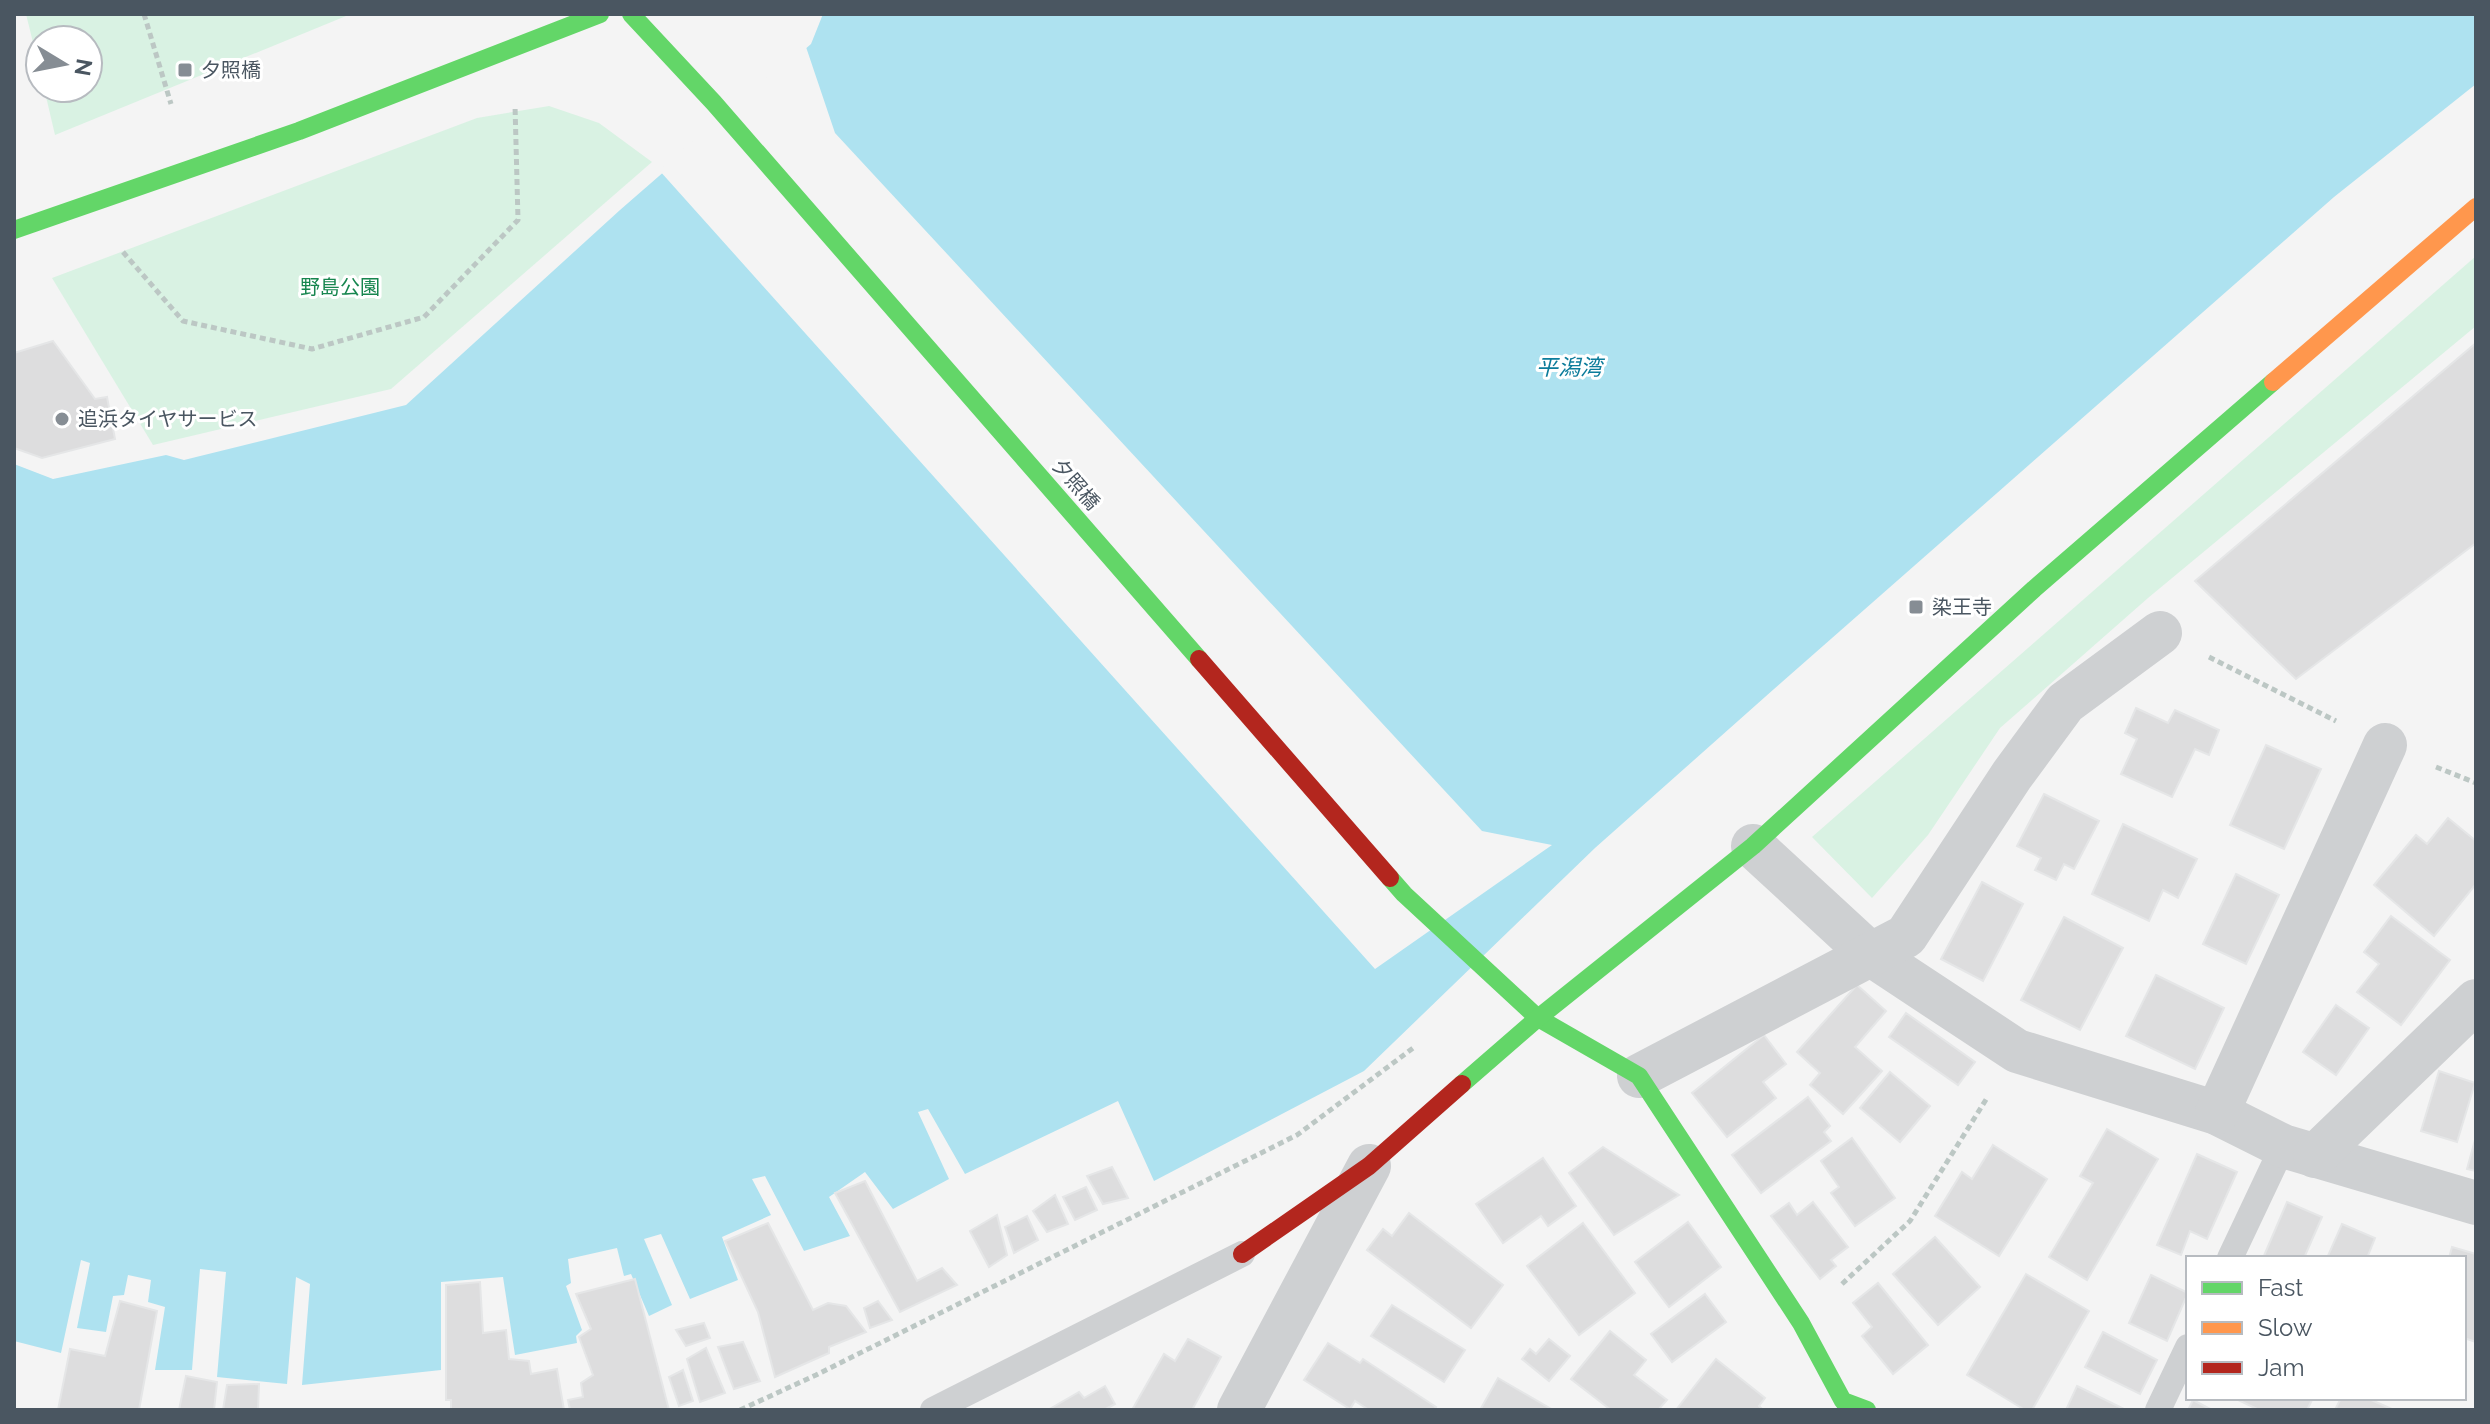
<svg xmlns="http://www.w3.org/2000/svg" width="2490" height="1424" viewBox="0 0 2490 1424" font-family="Raleway,'Noto Sans JP',sans-serif">
<style>
.green{fill:#d9f2e3}
.water{fill:#aee2f0}
.pier{fill:#f4f4f4}
.building{fill:#ddddde;stroke:#e5e6e7;stroke-width:2}
.lines{fill:none;stroke-linecap:round;stroke-linejoin:round}
.path{stroke:#bcc7c4;stroke-width:5;stroke-dasharray:6 4;stroke-linecap:butt}
.lane{stroke:#ced0d2;stroke-width:26}
.street{stroke:#ced0d2;stroke-width:44}
.fast{stroke:#63d668;stroke-width:18}
.slow{stroke:#ff974d;stroke-width:18}
.jam{stroke:#b3261e;stroke-width:18}
.poi-dot{fill:#868d94;stroke:#fff;stroke-width:3}
.labels{text-anchor:middle;dominant-baseline:central;stroke-width:6;stroke-linejoin:round;paint-order:stroke}
.poi-label{font-size:20px;fill:#4a5661;stroke:#fff;text-anchor:start}
.park-label{font-size:20px;fill:#17864f;stroke:#fff}
.street-label{font-size:20px;fill:#4a5661;stroke:#fff}
.water-label{font-size:22px;font-style:italic;fill:#0c7c9b;stroke:#fff}
</style>
<rect width="100%" height="100%" fill="#f4f4f4"/>
<!-- green -->
<g class="green">
<polygon points="26,14 351,14 55,135 44,88 88,88 88,40 40,40 40,71"/>
<polygon points="549,106 599,123 652,162 391,389 153,445 52,278 477,118"/>
<polygon points="2476,256 2476,326 2148,598 2000,728 1928,835 1872,898 1812,837"/>
</g>
<!-- water -->
<polygon class="water" points="823,14 2476,14 2476,84 2334,197 1774,689 1595,848 1364,1071 1154,1181 1118,1101 965,1174 928,1109 918,1112 949,1179 893,1209 865,1172 829,1197 850,1236 804,1251 765,1176 752,1179 771,1215 722,1237 738,1280 690,1299 661,1234 644,1239 672,1305 649,1316 631,1274 624,1276 617,1248 568,1259 571,1283 566,1286 582,1330 576,1336 577,1343 515,1355 503,1277 441,1282 441,1370 302,1385 310,1284 296,1277 287,1384 217,1377 226,1272 200,1269 192,1370 155,1370 165,1307 148,1302 151,1280 128,1275 124,1295 113,1296 106,1332 77,1328 90,1263 81,1260 61,1353 14,1341 14,464 53,479 166,455 184,460 406,405 620,210 811,44"/>
<!-- pier -->
<polygon class="pier" points="805,44 835,133 1482,831 1552,845 1375,969 659,170"/>
<!-- building -->
<g class="building">
<polygon points="53,341 95,399 107,397 115,439 42,458 14,448 14,353"/>
<polygon points="2476,343 2476,543 2296,679 2195,581"/>
<polygon points="2136,708 2168,723 2175,710 2219,730 2209,755 2195,749 2172,797 2121,774 2137,739 2125,733"/>
<polygon points="2266,745 2321,769 2284,849 2230,825"/>
<polygon points="2044,794 2099,821 2074,869 2064,864 2056,880 2035,870 2041,858 2017,846"/>
<polygon points="2448,818 2476,841 2476,884 2434,936 2374,885 2416,835 2427,844"/>
<polygon points="2123,824 2197,859 2178,898 2163,890 2149,921 2092,894"/>
<polygon points="2236,874 2279,895 2246,964 2203,944"/>
<polygon points="1982,882 2023,904 1983,981 1941,959"/>
<polygon points="2391,916 2450,960 2401,1025 2357,992 2379,964 2364,952"/>
<polygon points="2064,917 2123,948 2080,1030 2021,1000"/>
<polygon points="2156,975 2224,1008 2195,1069 2126,1036"/>
<polygon points="1857,985 1886,1011 1855,1047 1882,1071 1843,1114 1810,1085 1820,1073 1797,1052"/>
<polygon points="2336,1005 2369,1028 2336,1075 2303,1052"/>
<polygon points="1906,1013 1975,1062 1958,1085 1889,1037"/>
<polygon points="1764,1035 1786,1064 1763,1082 1776,1098 1727,1137 1692,1093"/>
<polygon points="2439,1071 2475,1083 2457,1142 2421,1131"/>
<polygon points="1890,1072 1930,1106 1900,1142 1860,1108"/>
<polygon points="1808,1097 1830,1126 1824,1132 1831,1141 1761,1193 1732,1155"/>
<polygon points="2107,1129 2158,1159 2087,1280 2049,1257 2093,1183 2080,1176"/>
<polygon points="2476,1136 2476,1171 2467,1169"/>
<polygon points="1852,1138 1895,1198 1855,1226 1831,1193 1839,1187 1821,1161"/>
<polygon points="1993,1145 2047,1179 1999,1256 1935,1216 1962,1172 1972,1179"/>
<polygon points="1603,1147 1679,1195 1614,1235 1569,1173"/>
<polygon points="2197,1154 2237,1172 2207,1239 2190,1231 2181,1255 2157,1245"/>
<polygon points="1543,1158 1576,1206 1548,1226 1541,1216 1503,1243 1476,1204"/>
<polygon points="1112,1167 1128,1198 1103,1204 1087,1176"/>
<polygon points="865,1181 917,1281 942,1268 957,1285 900,1312 835,1193"/>
<polygon points="1086,1187 1097,1210 1075,1220 1063,1197"/>
<polygon points="1055,1195 1068,1224 1047,1232 1033,1211"/>
<polygon points="1813,1202 1848,1247 1831,1260 1836,1266 1820,1279 1771,1216 1789,1203 1797,1215"/>
<polygon points="2287,1202 2322,1217 2304,1258 2263,1258"/>
<polygon points="1409,1213 1503,1285 1471,1328 1367,1250 1383,1229 1392,1236"/>
<polygon points="997,1215 1007,1255 989,1267 970,1231"/>
<polygon points="1027,1216 1038,1240 1014,1253 1005,1227"/>
<polygon points="1688,1222 1721,1267 1669,1307 1635,1262"/>
<polygon points="768,1223 813,1310 828,1303 846,1306 866,1332 829,1347 829,1353 775,1377 758,1312 725,1241"/>
<polygon points="1583,1223 1635,1293 1579,1335 1527,1266"/>
<polygon points="2342,1224 2375,1238 2367,1258 2327,1258"/>
<polygon points="1935,1237 1980,1287 1938,1325 1893,1274"/>
<polygon points="2452,1247 2476,1254 2476,1342 2464,1338 2464,1258 2449,1258"/>
<polygon points="2026,1274 2089,1311 2032,1410 2025,1410 1967,1375"/>
<polygon points="2151,1275 2188,1293 2167,1341 2129,1323"/>
<polygon points="635,1279 669,1410 570,1410 568,1400 583,1397 581,1383 593,1375 579,1337 591,1329 576,1294"/>
<polygon points="480,1282 483,1333 506,1330 509,1359 529,1361 531,1374 557,1369 564,1410 451,1410 451,1400 446,1400 446,1285"/>
<polygon points="1878,1283 1928,1345 1893,1374 1862,1336 1872,1327 1853,1303"/>
<polygon points="1705,1294 1726,1322 1672,1362 1651,1334"/>
<polygon points="120,1301 157,1311 139,1410 58,1410 70,1349 105,1356"/>
<polygon points="878,1301 892,1320 870,1328 864,1308"/>
<polygon points="1392,1305 1465,1350 1444,1382 1371,1336"/>
<polygon points="704,1323 710,1338 686,1346 676,1330"/>
<polygon points="1610,1331 1646,1360 1634,1375 1667,1400 1658,1410 1611,1410 1571,1379"/>
<polygon points="2103,1332 2157,1360 2140,1394 2085,1367"/>
<polygon points="1188,1339 1221,1357 1192,1410 1132,1410 1164,1354 1175,1361"/>
<polygon points="1549,1339 1570,1356 1549,1381 1522,1359 1530,1349 1536,1354"/>
<polygon points="743,1342 760,1381 734,1389 718,1347"/>
<polygon points="1328,1343 1360,1363 1363,1359 1436,1407 1434,1410 1369,1410 1355,1401 1350,1409 1304,1380"/>
<polygon points="706,1348 725,1393 700,1402 687,1359"/>
<polygon points="1716,1359 1765,1398 1759,1406 1763,1410 1676,1410"/>
<polygon points="683,1370 693,1401 679,1406 669,1377"/>
<polygon points="186,1376 217,1382 214,1410 179,1410"/>
<polygon points="1498,1378 1553,1410 1480,1410"/>
<polygon points="259,1384 258,1410 223,1410 227,1385"/>
<polygon points="1105,1386 1115,1404 1104,1410 1048,1410 1079,1392 1084,1398"/>
<polygon points="2077,1386 2126,1410 2066,1410"/>
<polygon points="2234,1398 2313,1398 2307,1410 2259,1410"/>
<polygon points="2341,1398 2367,1398 2394,1410 2335,1410"/>
<polygon points="2193,1400 2212,1410 2188,1410"/>
</g>
<g class="lines">
<!-- path -->
<g class="path">
<polyline points="144,14 171,104"/>
<polyline points="123,252 183,321 312,349 424,317 518,220 515,105"/>
<polyline points="2209,657 2336,721"/>
<polyline points="2436,767 2476,783"/>
<polyline points="1842,1284 1910,1221 1987,1098"/>
<polyline points="740,1410 816,1375 1297,1135 1413,1048"/>
</g>
<!-- lane -->
<g class="lane">
<polyline points="2230,1258 2283,1146"/>
<polyline points="933,1410 1242,1254"/>
<polyline points="2158,1410 2188,1347"/>
</g>
<!-- street -->
<g class="street">
<polyline points="1753,846 1870,954 2017,1051 2217,1113 2283,1146 2476,1203"/>
<polyline points="1639,1076 1906,936 2012,775 2065,703 2160,633"/>
<polyline points="2217,1113 2385,745"/>
<polyline points="2315,1156 2476,1001"/>
<polyline points="1239,1410 1369,1166"/>
</g>
<!-- fast -->
<g class="fast">
<polyline points="631,14 714,103 1199,659"/>
<polyline points="14,230 299,131 600,14"/>
<polyline points="1390,878 1404,894 1538,1018 1639,1076 1801,1323 1843,1401 1867,1410"/>
<polyline points="1462,1084 1538,1018 1753,846 2034,589 2273,382"/>
</g>
<!-- slow -->
<polyline class="slow" points="2273,382 2476,207"/>
<!-- jam -->
<g class="jam">
<polyline points="1199,659 1390,878"/>
<polyline points="1242,1254 1369,1166 1462,1084"/>
</g>
</g>
<!-- markers -->
<g class="poi-dot">
<rect x="177" y="62" width="16" height="16" rx="4"/>
<circle cx="62" cy="419" r="8"/>
<rect x="1908" y="599" width="16" height="16" rx="4"/>
</g>
<g class="labels">
<!-- poi labels -->
<g class="poi-label">
<text x="201" y="70">夕照橋</text>
<text x="78" y="419">追浜タイヤサービス</text>
<text x="1932" y="607">染王寺</text>
</g>
<!-- park labels -->
<g class="park-label">
<text x="340" y="287">野島公園</text>
</g>
<!-- street labels -->
<g class="street-label">
<text transform="translate(1076 484) rotate(49)">夕照橋</text>
</g>
<!-- water labels -->
<g class="water-label">
<text x="1569" y="367">平潟湾</text>
</g>
</g>
<!-- border -->
<rect width="2490" height="1424" fill="none" stroke="#4a5661" stroke-width="32"/>
<!-- legend -->
<rect x="2186" y="1256" width="280" height="144" fill="#ffffff" stroke="#b7bbc0" stroke-width="2"/>
<rect x="2202" y="1282" width="40" height="12" fill="#63d668" stroke="#b7bbc0" stroke-width="2"/>
<text x="2258" y="1296" font-size="24" fill="#4a5661">Fast</text>
<rect x="2202" y="1322" width="40" height="12" fill="#ff974d" stroke="#b7bbc0" stroke-width="2"/>
<text x="2258" y="1336" font-size="24" fill="#4a5661">Slow</text>
<rect x="2202" y="1362" width="40" height="12" fill="#b3261e" stroke="#b7bbc0" stroke-width="2"/>
<text x="2258" y="1376" font-size="24" fill="#4a5661">Jam</text>
<!-- north arrow -->
<g transform="translate(64 64) rotate(100)"><circle r="38" fill="#ffffff" stroke="#b7bbc0" stroke-width="2"/>
<path d="M0-6L14 30L0 20L-14 30Z" fill="#868d94"/>
<text y="-12" font-size="22" font-weight="bold" text-anchor="middle" fill="#4a5661">N</text>
</g>
</svg>
